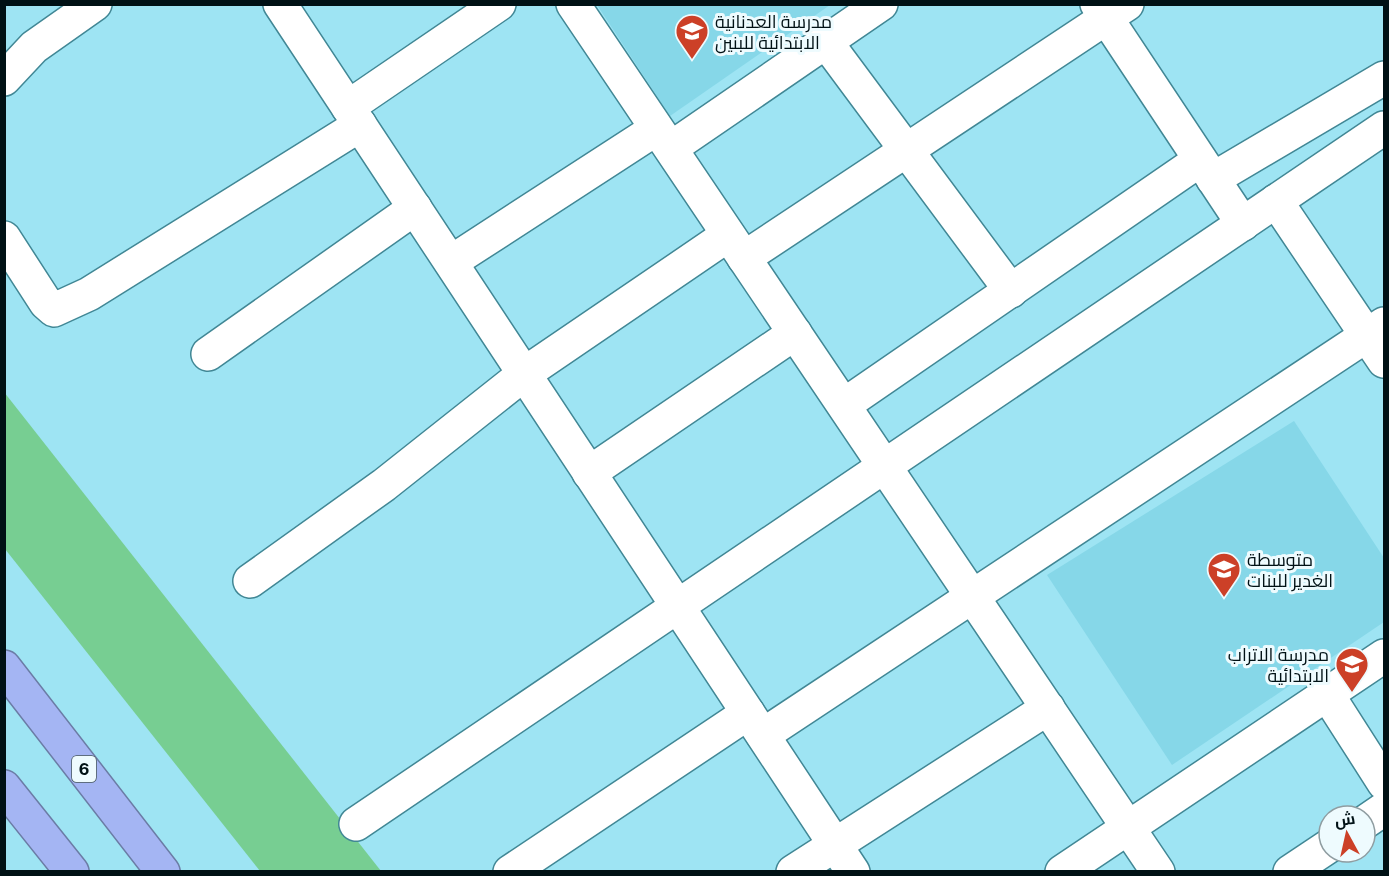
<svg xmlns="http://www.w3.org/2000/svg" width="1389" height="876" viewBox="0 0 1389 876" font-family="'Public Sans',Cairo,sans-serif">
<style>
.built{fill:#86d7e8}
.water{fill:#77ce92}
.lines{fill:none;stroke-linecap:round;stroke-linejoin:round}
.minor-casing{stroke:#418795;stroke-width:36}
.highway-casing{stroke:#6b7ca5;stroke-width:36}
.minor{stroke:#fff;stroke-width:33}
.highway{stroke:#a4b5f3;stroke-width:33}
.labels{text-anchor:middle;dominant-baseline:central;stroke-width:6;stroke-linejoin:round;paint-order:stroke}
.shield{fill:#eefbfe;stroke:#47575b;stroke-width:1.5}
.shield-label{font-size:16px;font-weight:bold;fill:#001115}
.poi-label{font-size:18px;fill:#001115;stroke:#eefbfe;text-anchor:start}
</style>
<rect width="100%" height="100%" fill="#9ee4f3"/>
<!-- built -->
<g class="built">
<polygon points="597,5 830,5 670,116"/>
<polygon points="1294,421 1384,558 1384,622 1172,765 1047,575"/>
</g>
<!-- water -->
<polygon class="water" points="4,392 381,871 260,871 5,549"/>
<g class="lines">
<defs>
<g id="minor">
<polyline points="280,4 853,872"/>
<polyline points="573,4 1158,872"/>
<polyline points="1097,4 1243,224"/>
<polyline points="826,42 1011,291"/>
<polyline points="4,79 34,47 95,4"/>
<polyline points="348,107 499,4"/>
<polyline points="671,148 881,4"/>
<polyline points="1213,179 1384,78"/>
<polyline points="1276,201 1384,361"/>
<polyline points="4,238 46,303 54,310 89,294 360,125"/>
<polyline points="744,258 1127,4"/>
<polyline points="451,262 656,129"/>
<polyline points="208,354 415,208"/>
<polyline points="844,405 1200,160"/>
<polyline points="589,473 795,333"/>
<polyline points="250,581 384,485 524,374 728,235"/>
<polyline points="1327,694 1384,783"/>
<polyline points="763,735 1384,324"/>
<polyline points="1365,822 1384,809"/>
<polyline points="356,824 1384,128"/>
<polyline points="510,872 748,713"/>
<polyline points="793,872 1048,708"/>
<polyline points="1062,872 1384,656"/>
<polyline points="1290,872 1329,846"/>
</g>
<g id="highway">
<polyline points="4,667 163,872"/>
<polyline points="4,787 72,872"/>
</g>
</defs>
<!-- minor casing -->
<use href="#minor" class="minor-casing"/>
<!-- highway casing -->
<use href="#highway" class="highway-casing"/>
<!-- minor -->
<use href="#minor" class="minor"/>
<!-- highway -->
<use href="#highway" class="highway"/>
</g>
<!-- icons -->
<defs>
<symbol id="school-pin" viewBox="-11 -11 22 30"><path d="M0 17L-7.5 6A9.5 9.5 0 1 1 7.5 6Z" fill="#cc4027" stroke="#eefbfe"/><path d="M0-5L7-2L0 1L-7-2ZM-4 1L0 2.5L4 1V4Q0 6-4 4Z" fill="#fff"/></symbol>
</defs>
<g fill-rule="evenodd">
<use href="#school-pin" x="673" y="12" width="38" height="52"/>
<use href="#school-pin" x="1205" y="550" width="38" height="52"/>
<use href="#school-pin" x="1333" y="645" width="38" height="52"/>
</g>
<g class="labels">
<!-- shield labels -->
<rect class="shield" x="72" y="756" width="24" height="26" rx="4.5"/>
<g class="shield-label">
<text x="84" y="769">6</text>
</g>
<!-- poi labels -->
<g class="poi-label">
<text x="715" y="21">مدرسة العدنانية<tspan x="715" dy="21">الابتدائية للبنين</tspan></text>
<text x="1247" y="559">متوسطة<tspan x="1247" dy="21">الغدير للبنات</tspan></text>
<text x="1329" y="654" text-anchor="end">مدرسة الاتراب<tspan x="1329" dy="21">الابتدائية</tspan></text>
</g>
</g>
<!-- border -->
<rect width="1389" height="876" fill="none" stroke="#001115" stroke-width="12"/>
<!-- north arrow -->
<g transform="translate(1347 834) rotate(352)"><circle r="28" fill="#eefbfe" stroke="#8f9da1" stroke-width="1.5"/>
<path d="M0-4.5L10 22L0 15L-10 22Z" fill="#cc4027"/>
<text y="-9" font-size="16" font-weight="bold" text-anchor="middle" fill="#001115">ش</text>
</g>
</svg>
